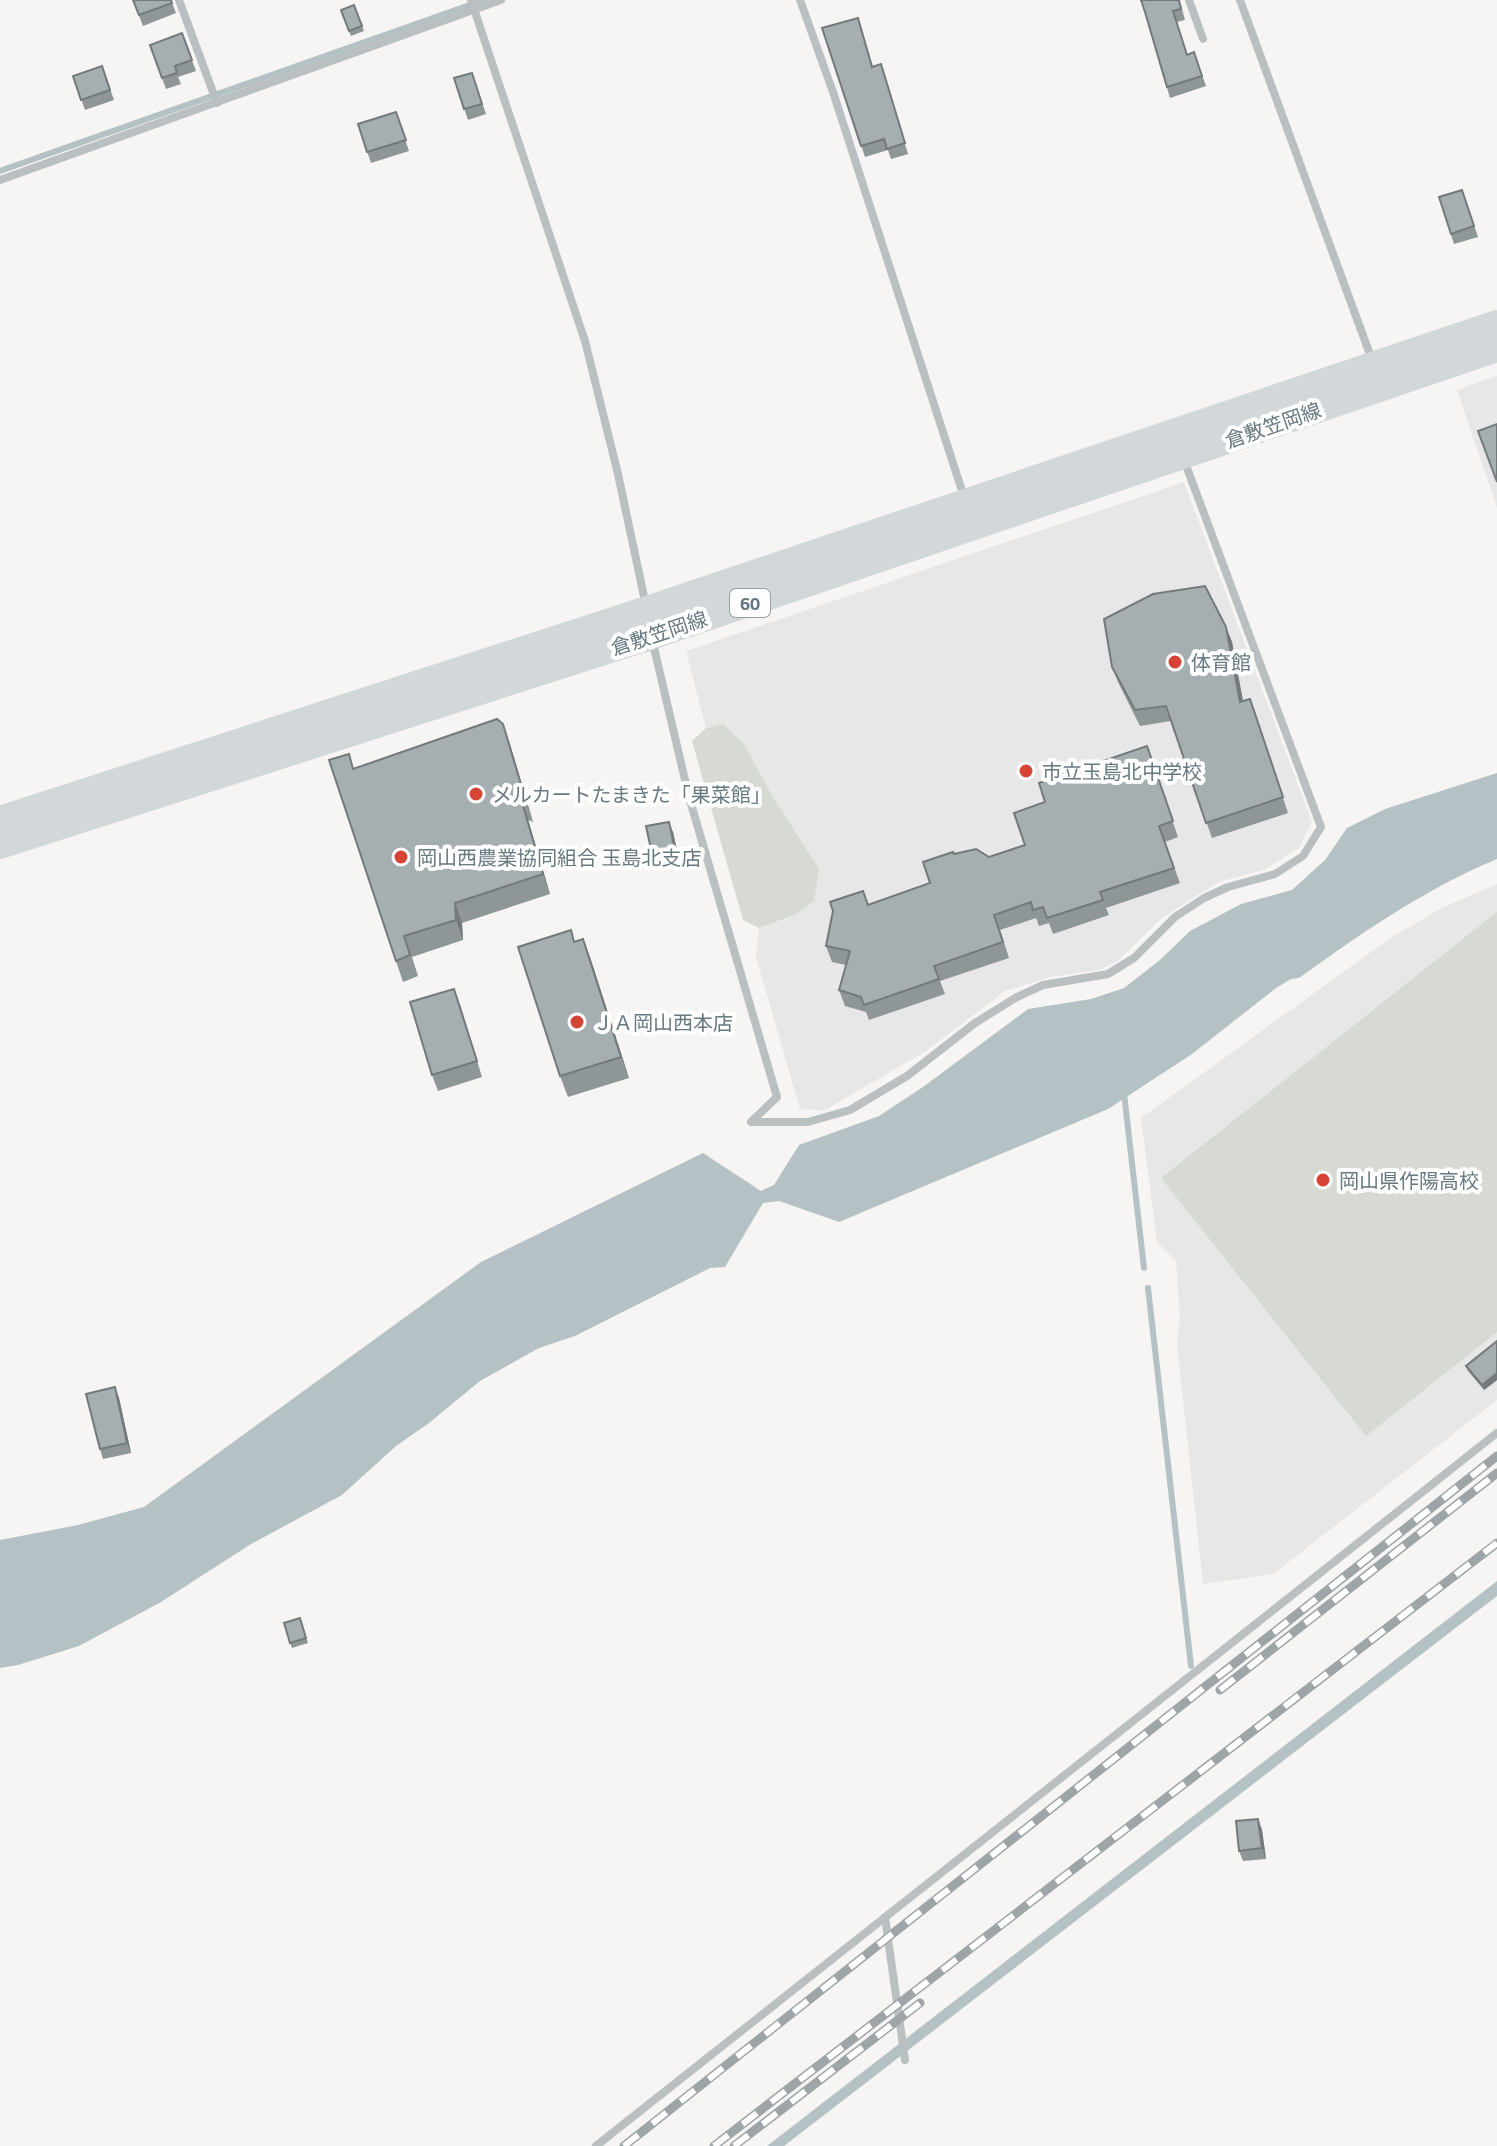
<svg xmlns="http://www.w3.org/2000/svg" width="1497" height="2146" viewBox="0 0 1497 2146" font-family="'Titillium Web','Noto Sans JP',sans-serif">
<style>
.built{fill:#e6e7e6}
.green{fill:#d6dad2}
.water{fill:#b5c2c5}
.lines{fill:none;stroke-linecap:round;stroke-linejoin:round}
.stream{stroke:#b5c2c5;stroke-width:6}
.street{stroke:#bac0c2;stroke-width:8}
.primary{stroke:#d2d8d9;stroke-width:28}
.rail-casing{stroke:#9da5a8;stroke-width:9}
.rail{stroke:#fff;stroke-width:6;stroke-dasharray:18;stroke-linecap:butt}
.wall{fill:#8e9698}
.shaded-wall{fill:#747a7c}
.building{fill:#a5aeb1;stroke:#747a7c;stroke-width:2}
.poi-dot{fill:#d54434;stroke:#fff;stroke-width:3}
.labels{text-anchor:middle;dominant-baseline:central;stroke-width:8;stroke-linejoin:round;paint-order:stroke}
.shield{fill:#fff;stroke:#95a1a7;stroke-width:2}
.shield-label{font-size:18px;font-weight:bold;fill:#677981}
.street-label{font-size:20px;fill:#677981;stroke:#fff}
.poi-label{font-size:20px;fill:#677981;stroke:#fff;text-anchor:start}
</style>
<rect width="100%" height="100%" fill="#f6f5f3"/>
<!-- built -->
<g class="built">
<polygon points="1497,376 1497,508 1457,390"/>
<polygon points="1184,482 1312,822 1299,848 1264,870 1218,882 1162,918 1119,960 1099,970 1050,977 1005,991 926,1051 825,1110 800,1109 756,957 759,928 794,915 774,799 744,744 723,724 706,728 686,651"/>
<polygon points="1497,884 1497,1400 1273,1574 1203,1584 1177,1344 1180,1317 1176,1261 1157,1242 1141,1118 1389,939 1440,909"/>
</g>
<!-- green -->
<g class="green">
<polygon points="723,724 744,744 774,799 819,869 814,901 794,915 759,928 743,920 692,741 706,728"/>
<polygon points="1497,912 1497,1332 1366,1436 1161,1178"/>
</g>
<!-- water -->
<g class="water">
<path d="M1497 773V859C1425 889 1363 932 1299 978L1291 979 1276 988 1192 1054 1108 1109 839 1222 779 1201 763 1203 725 1267 710 1268 575 1336 539 1348 480 1381 429 1423 396 1446 342 1495 251 1544 161 1602 79 1646 18 1665 0 1668V1540L78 1525 144 1507 481 1262 703 1153 761 1191 774 1185 799 1145 879 1116 923 1087 1028 1009 1091 999 1124 988 1160 960 1190 931 1241 904 1292 890 1325 860 1347 828 1385 809Z"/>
<polygon points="1497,1581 1497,1596 784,2146 767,2146"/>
</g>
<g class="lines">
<!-- stream -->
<g class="stream">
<polyline points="0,171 484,0"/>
<polyline points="1124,1093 1144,1268"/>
<polyline points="1148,1288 1191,1666"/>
</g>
<!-- street -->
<g class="street">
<polyline points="179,0 217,103"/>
<polyline points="471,0 585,341 618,474 646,606"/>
<polyline points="800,0 833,92 964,497"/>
<polyline points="1189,0 1203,39"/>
<polyline points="1240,0 1372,360"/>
<polyline points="0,180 501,0"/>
<polyline points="652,639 689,797 777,1097 751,1122"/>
<polyline points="752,1122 808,1122 850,1110 907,1076 975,1023 1017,997 1043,985 1108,974 1134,958 1175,917 1204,898 1228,887 1275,874 1303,856 1321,827 1184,460"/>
<polyline points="885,1917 905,2060"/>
<polyline points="596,2146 1497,1433"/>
</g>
<!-- primary -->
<g class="primary">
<polyline points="0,820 647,610 1497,324"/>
<polyline points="0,845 651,636 1497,348"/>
</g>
<defs>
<g id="rail">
<polyline points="1220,1690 1497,1473"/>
<polyline points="624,2146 1497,1456"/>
<polyline points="714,2146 1497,1543"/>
<polyline points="734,2146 920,2003"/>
</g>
</defs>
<!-- rail casing -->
<use href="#rail" class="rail-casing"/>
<!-- rail -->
<use href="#rail" class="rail"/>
</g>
<!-- wall -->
<g class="wall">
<polygon points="133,0 171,0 176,13 143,26"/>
<polygon points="354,5 364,31 351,36 341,10"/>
<polygon points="1181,5 1185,20 1177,22 1187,55 1194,52 1206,86 1170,98 1146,15"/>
<polygon points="858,18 873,67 881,64 908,154 891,159 888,150 865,157 822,28"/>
<polygon points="182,33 196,71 178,77 181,84 166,89 150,45"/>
<polygon points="102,66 114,100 85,110 73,76"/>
<polygon points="472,73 486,114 468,120 454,78"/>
<polygon points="396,112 409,151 371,163 358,124"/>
<polygon points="1462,190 1478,237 1454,244 1439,197"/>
<polygon points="1226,627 1232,642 1243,701 1256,715 1288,813 1212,838 1171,721 1140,726 1118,682 1112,667"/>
<polygon points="510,745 533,822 528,820 550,894 462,923 463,940 412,957 418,976 403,982 396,961 354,769"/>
<polygon points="1147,746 1178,837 1165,842 1180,883 1106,908 1109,915 1053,934 1049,923 1039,926 1036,918 1000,930 1009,958 940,981 945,994 869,1020 866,1012 845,1006 839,990 846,965 832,962 826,946 868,905 930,883 954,854 989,857 1025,845 1045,802"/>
<polygon points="673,832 679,860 656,865 652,854"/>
<polygon points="583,939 629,1078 568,1097 560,1076 575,942"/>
<polygon points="460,1004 482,1077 438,1091 432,1075"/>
<polygon points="1497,1341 1497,1380 1484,1390 1468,1371 1466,1366"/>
<polygon points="115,1387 119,1398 131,1453 103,1459 100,1449"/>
<polygon points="300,1618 308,1643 292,1648 290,1643"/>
<polygon points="1258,1819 1262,1830 1266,1859 1243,1861 1239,1851"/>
</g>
<!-- shaded-wall -->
<g class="shaded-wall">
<polygon points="1226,627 1232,642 1246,718 1240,702"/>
<polygon points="503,724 510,745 533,822 526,801"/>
<polygon points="521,799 528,820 550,894 543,874"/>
<polygon points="669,822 673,832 679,860 675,850"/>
<polygon points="455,903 462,923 463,940 456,920"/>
<polygon points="583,939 591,960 629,1078 621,1057"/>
<polygon points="1497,1373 1497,1380 1484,1390 1482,1385"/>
<polygon points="115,1387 119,1398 131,1453 127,1443"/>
<polygon points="1258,1819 1262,1830 1266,1859 1262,1848"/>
</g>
<!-- building -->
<g class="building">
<polygon points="133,0 171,0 172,3 139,15"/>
<polygon points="1141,0 1179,0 1181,9 1173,11 1187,55 1194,52 1202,76 1167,87 1145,12"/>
<polygon points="354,5 362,26 349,31 341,10"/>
<polygon points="858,18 872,67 881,64 905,143 887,149 884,139 861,146 822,28"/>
<polygon points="182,33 192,60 175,66 177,73 162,78 150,45"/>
<polygon points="102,66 110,90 81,100 73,76"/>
<polygon points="472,73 482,104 464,109 454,78"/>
<polygon points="396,112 406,140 367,152 358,124"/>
<polygon points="1462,190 1474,226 1451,234 1439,197"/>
<polygon points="1497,424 1497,482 1478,431"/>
<polygon points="1205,586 1226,627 1240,702 1250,699 1283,797 1206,823 1166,706 1135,710 1112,667 1104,619 1153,594"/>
<polygon points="497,719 503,724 526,801 521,799 543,874 455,903 456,920 404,936 410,955 396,961 329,760 349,754 353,769"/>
<polygon points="1147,746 1173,821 1159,826 1174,868 1100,892 1103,900 1047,918 1043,907 1033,910 1031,902 994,915 1003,942 934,966 939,979 864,1005 861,997 839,990 850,951 826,946 833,911 830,902 863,891 868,905 930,883 923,862 953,852 954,854 976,849 989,857 1025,845 1014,813 1045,802 1039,783"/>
<polygon points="669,822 675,850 652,854 646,826"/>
<polygon points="571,930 574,942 583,939 621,1057 560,1076 518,947"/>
<polygon points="454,989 477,1061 432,1075 410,1002"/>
<polygon points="1497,1341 1497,1373 1482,1385 1466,1366"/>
<polygon points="115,1387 127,1443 100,1449 86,1394"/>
<polygon points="300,1618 306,1638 290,1643 284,1623"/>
<polygon points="1258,1819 1262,1848 1239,1851 1236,1821"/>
</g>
<!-- markers -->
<g class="poi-dot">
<circle cx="1175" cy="662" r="8"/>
<circle cx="1026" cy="771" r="8"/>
<circle cx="476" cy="794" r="8"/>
<circle cx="401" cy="857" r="8"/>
<circle cx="577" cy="1022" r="8"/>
<circle cx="1323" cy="1180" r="8"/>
</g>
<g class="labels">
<!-- shield labels -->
<rect class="shield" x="730" y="589" width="40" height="28" rx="6"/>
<g class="shield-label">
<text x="750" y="603">60</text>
</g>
<!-- street labels -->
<g class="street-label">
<text transform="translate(1273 425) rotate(-19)">倉敷笠岡線</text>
<text transform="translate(659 633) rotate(-18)">倉敷笠岡線</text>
</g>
<!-- poi labels -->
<g class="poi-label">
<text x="1191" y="662">体育館</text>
<text x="1042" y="771">市立玉島北中学校</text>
<text x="492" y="794">メルカートたまきた「果菜館」</text>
<text x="417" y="857">岡山西農業協同組合 玉島北支店</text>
<text x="593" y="1022">ＪＡ岡山西本店</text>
<text x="1339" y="1180">岡山県作陽高校</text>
</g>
</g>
</svg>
